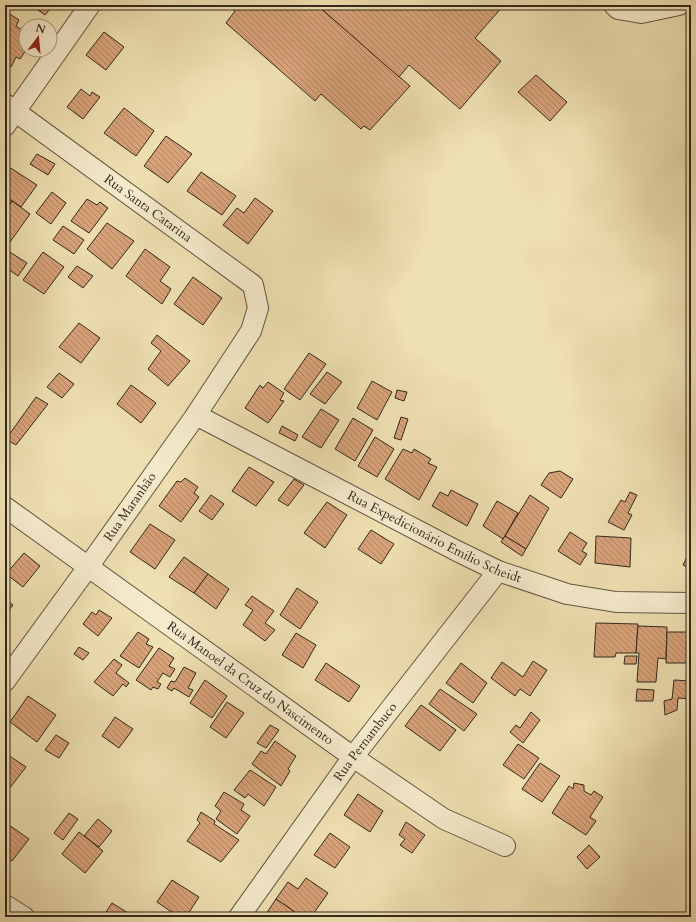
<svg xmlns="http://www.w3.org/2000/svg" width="696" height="922" viewBox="0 0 696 922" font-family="Cardo,serif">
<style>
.building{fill:url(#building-back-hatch);stroke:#31281d}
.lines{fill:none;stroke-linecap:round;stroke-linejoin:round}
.minor-casing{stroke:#605642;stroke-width:22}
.minor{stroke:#f5ebcc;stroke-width:20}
.labels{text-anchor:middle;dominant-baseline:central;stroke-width:3;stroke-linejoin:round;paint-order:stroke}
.street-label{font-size:13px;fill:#31281d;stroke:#f5ebcc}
</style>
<defs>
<pattern id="building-back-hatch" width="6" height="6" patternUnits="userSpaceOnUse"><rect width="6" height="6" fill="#d9a37a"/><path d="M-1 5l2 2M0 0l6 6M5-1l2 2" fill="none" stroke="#b18563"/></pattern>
</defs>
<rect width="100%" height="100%" fill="#efe0b1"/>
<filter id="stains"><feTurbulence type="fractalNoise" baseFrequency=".005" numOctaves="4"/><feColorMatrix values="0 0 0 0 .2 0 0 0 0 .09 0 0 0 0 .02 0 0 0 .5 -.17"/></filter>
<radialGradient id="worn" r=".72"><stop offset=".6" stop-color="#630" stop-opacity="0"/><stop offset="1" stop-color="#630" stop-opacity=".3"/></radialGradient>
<!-- building -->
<g class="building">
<polygon points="31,5 53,5 45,15"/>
<polygon points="228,5 317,5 410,86 370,130 364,126 361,129 321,94 315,101 226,23 235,11"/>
<polygon points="317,5 504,5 475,38 501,61 460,109 409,65 399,77"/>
<polygon points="5,11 19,20 16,26 26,33 26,50 20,59 16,57 11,67 5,63"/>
<polygon points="104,32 124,47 106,70 86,55"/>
<polygon points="536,75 567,102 550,121 518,92"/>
<polygon points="81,89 90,96 92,92 100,97 83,119 67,107"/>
<polygon points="124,108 154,131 136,156 104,133"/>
<polygon points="166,136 192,154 168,183 144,166"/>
<polygon points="37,154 55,164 48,175 30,164"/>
<polygon points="9,167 37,185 21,207 5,196 5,173"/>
<polygon points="201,172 236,196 222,215 187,191"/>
<polygon points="52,192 66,203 51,224 36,213"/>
<polygon points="5,196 12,201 5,212"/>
<polygon points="255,198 273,211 248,244 223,225 237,208 244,213"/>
<polygon points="87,199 97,205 100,202 108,208 89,233 71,221"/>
<polygon points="12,201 30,214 5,249 5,212"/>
<polygon points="107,223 134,241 112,269 87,249"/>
<polygon points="63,226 84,240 74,254 53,240"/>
<polygon points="5,249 27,263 18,276 5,267"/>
<polygon points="145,249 170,267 160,281 171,289 162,304 126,276"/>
<polygon points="43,252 64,267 44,294 23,280"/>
<polygon points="77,266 93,276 83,288 68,277"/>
<polygon points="193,277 222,298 203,325 174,304"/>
<polygon points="79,323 100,338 81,363 59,347"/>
<polygon points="157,335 190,361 168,386 148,369 161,351 151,343"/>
<polygon points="309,353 326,364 300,400 284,389"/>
<polygon points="327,372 342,382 325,404 310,394"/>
<polygon points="59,373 74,384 62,398 47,387"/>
<polygon points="372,381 392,392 377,420 357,408"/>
<polygon points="268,382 284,393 280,400 284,401 268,423 245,408 260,385 263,388"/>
<polygon points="131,385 156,403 141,423 117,404"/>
<polygon points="397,390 407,392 404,401 395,398"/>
<polygon points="36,397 48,404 16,445 6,439"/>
<polygon points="321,409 339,420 321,448 302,437"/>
<polygon points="401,417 408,419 401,440 394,438"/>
<polygon points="353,418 373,430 355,461 335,449"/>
<polygon points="282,426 298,435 295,441 279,433"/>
<polygon points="375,437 394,449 377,477 358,466"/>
<polygon points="403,449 412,453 414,449 431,459 428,463 437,467 419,500 385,479"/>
<polygon points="249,467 274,482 256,506 232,491"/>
<polygon points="560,471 573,479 561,498 541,485 549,473"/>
<polygon points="185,478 198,487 194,493 199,497 181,522 159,506 177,481 181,482"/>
<polygon points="294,479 304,485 288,506 278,500"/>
<polygon points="451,490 478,504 467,526 432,506 440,492 448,496"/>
<polygon points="630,492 637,495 628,513 632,515 624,530 608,522 621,500 625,502"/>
<polygon points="211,495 224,504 212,520 199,511"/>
<polygon points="530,495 549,508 526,549 505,536"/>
<polygon points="497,501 518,513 503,539 483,526"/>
<polygon points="327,502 347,515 325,548 304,533"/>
<polygon points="150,524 175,540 155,569 130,552"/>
<polygon points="371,530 394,544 381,564 358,549"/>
<polygon points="570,532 587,543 582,551 587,554 580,565 558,551"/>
<polygon points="505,536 526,549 522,556 501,542"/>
<polygon points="596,536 631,538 630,567 595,563"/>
<polygon points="691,549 691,569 683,565"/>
<polygon points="24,553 40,566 23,587 6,574"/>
<polygon points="184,557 208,574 194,593 169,577"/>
<polygon points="208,574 229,589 216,609 194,593"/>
<polygon points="297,588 318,602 300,629 280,615"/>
<polygon points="252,596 274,611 265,623 275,630 265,641 243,625 253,610 245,605"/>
<polygon points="5,599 13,605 5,615"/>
<polygon points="99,610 112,618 98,636 83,624 92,612 96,615"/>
<polygon points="596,623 638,624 636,653 616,653 615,657 594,657"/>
<polygon points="638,626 667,627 666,659 658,658 656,682 637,682 639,653 636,653"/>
<polygon points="138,632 149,639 146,644 153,647 139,668 120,656"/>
<polygon points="667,632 691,632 691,663 666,663"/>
<polygon points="296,633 316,645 303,668 282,655"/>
<polygon points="79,647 89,653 83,660 74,654"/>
<polygon points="159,648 174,658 169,666 175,669 170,677 163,673 157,682 161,684 158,689 153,687 151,690 136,680"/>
<polygon points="625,656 637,656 636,664 624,664"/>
<polygon points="114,659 122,665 116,673 129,683 126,687 123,684 113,696 94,682"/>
<polygon points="533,661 547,670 530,696 520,689 515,696 491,678 502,662 523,677"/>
<polygon points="326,663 360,686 349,702 315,680"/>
<polygon points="461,663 487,683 473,703 446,683"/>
<polygon points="184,667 196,673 188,688 193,690 189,697 174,688 172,691 167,688 171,681 175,682"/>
<polygon points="205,680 227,696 212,718 190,703"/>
<polygon points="674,680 691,681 691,699 678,698 677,710 665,715 664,701 672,699"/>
<polygon points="440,689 477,714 464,731 429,704"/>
<polygon points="637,689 654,690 653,701 636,701"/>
<polygon points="28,696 56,715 37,742 10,722"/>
<polygon points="227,702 244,713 226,738 210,727"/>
<polygon points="421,705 456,730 440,751 405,726"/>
<polygon points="531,712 540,720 523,743 510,732 516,725 520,728"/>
<polygon points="115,717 133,729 119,748 102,736"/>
<polygon points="270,725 279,730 266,748 257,743"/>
<polygon points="56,735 69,743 59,758 45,750"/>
<polygon points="275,741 296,756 288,769 290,771 281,786 252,764 261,751 266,754"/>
<polygon points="518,744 539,758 524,779 503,765"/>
<polygon points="5,753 26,767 5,794"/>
<polygon points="540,763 560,776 542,802 522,789"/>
<polygon points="250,770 276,787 264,806 248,794 245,798 234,790"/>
<polygon points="574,783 584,785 584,791 591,795 594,791 603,797 590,817 596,821 586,835 552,813 569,786 573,789"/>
<polygon points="224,792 244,804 241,810 250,816 237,834 216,819 221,811 215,806"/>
<polygon points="358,794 383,811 370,832 344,815"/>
<polygon points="201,812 215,821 214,824 239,840 221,862 187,841 200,823 197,820"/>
<polygon points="69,813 78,819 63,840 54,833"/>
<polygon points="98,819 112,831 99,847 84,836"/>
<polygon points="406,822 425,835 412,853 400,845 405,839 399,835"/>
<polygon points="9,825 29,839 12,861 5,857 5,831"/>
<polygon points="79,832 103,851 85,873 62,854"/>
<polygon points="330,833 350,847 335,868 314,855"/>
<polygon points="589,845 600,857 587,869 577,857"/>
<polygon points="306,878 328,893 311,917 302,917 276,899 288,882 298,889"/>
<polygon points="172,880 199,897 186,917 179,917 157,902"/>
<polygon points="276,899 302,917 264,917"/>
<polygon points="112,903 128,913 125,917 97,917 100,912 104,915"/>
</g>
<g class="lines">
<defs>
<g id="minor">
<polyline points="614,5 618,9 641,13 679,5"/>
<path id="s1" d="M5 104 253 285 258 308 251 331 196 415 88 567 5 681"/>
<polyline points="5,126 90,5"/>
<path id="s2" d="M196 415 457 551 498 571 567 594 616 602 691 603"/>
<path id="s3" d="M5 507 353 757 444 819 505 846"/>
<polyline points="5,905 24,917"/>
<path id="s4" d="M239 917 353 757 498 571"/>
</g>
</defs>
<!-- minor casing -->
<use href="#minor" class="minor-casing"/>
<!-- minor -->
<use href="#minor" class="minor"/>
</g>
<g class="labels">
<!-- street labels -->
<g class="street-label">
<text stroke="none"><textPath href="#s1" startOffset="177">Rua Santa Catarina</textPath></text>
<text transform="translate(130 507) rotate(-55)">Rua Maranhão</text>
<text stroke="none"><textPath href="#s2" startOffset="268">Rua Expedicionário Emilio Scheidt</textPath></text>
<text stroke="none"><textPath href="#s3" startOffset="302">Rua Manoel da Cruz do Nascimento</textPath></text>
<text stroke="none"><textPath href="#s4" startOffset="216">Rua Pernambuco</textPath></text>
</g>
</g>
<!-- margin -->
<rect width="696" height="922" fill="none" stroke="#efe0b1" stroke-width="20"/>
<rect x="6" y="6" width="684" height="910" fill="none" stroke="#31281d" stroke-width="2"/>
<rect x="10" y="10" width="676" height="902" fill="none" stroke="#31281d"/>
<!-- north arrow -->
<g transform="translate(38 38) rotate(16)"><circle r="19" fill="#f5ebcc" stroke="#a79d86"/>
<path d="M0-3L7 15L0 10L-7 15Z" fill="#8f2418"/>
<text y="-6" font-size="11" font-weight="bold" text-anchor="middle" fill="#31281d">N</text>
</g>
<rect width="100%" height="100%" filter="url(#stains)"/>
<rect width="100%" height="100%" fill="url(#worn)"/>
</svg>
